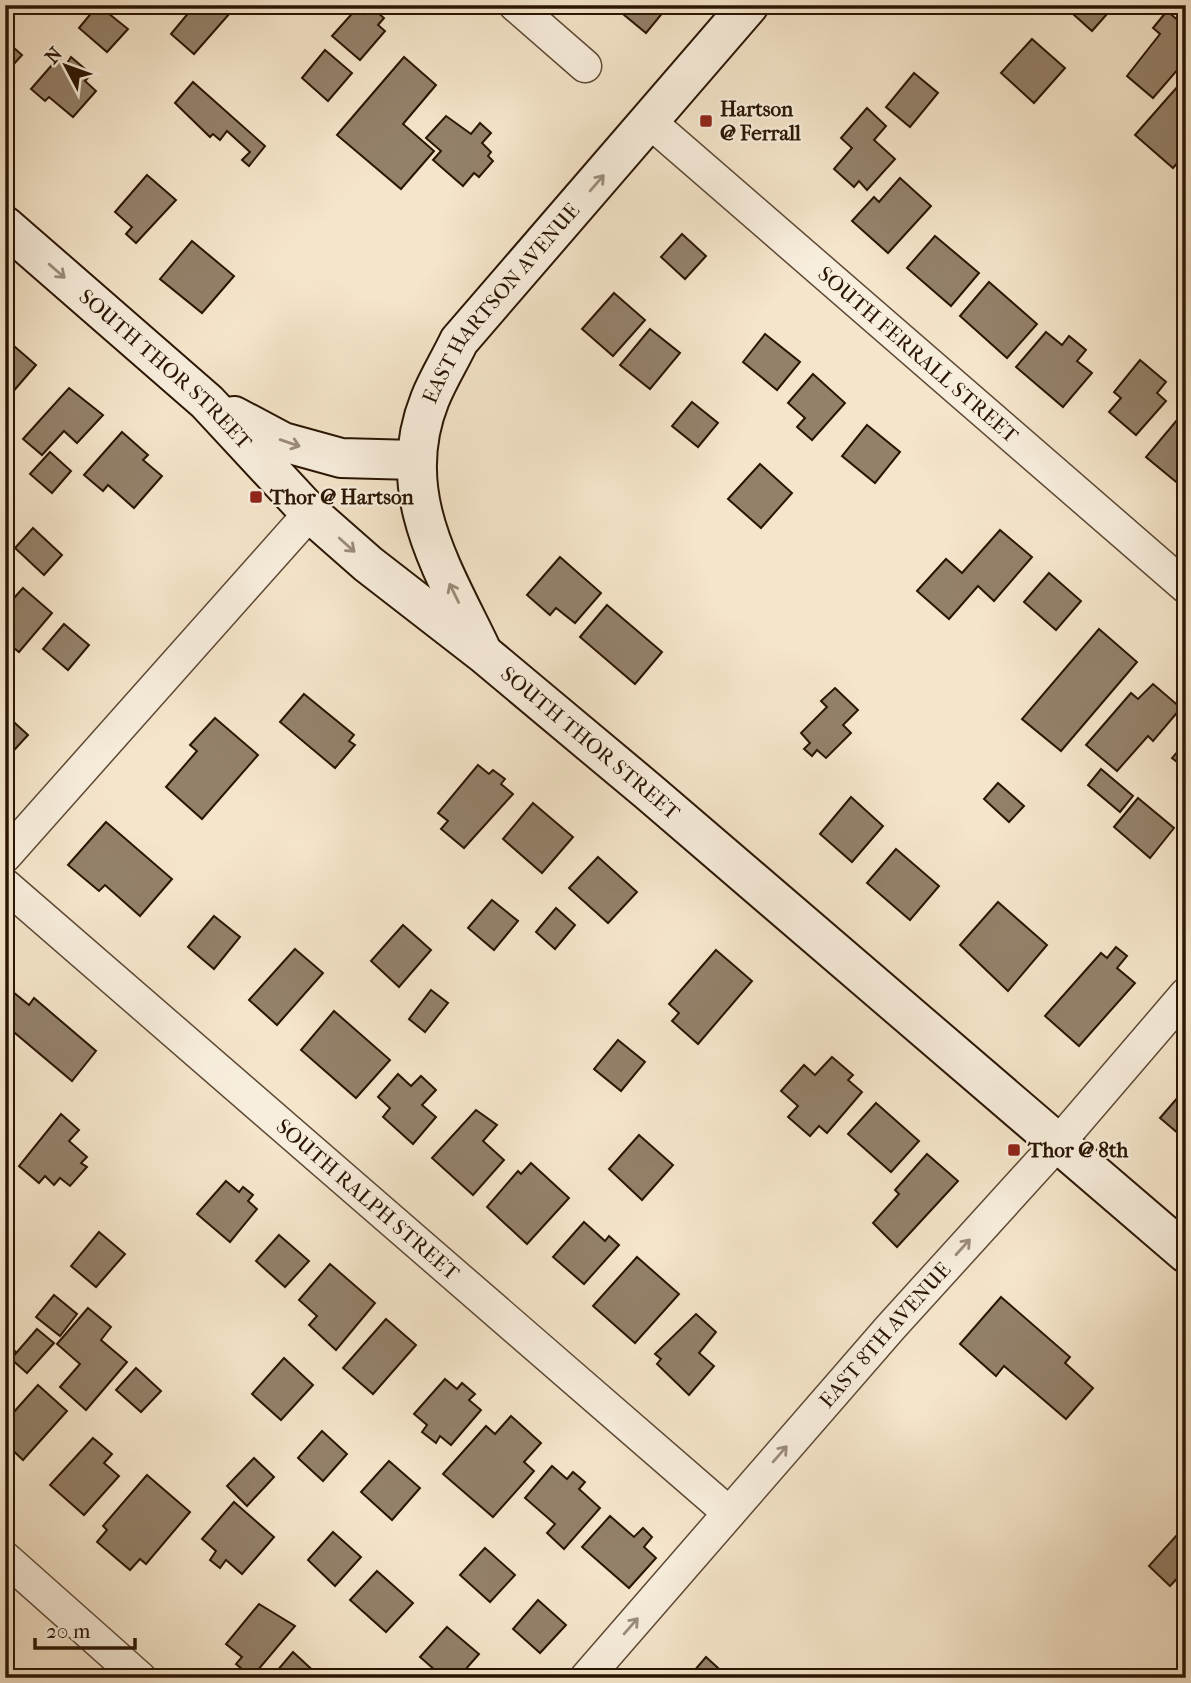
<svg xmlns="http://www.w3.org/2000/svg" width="1191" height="1683" viewBox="0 0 1191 1683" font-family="'IM FELL French Canon',serif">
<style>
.building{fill:#94816a;stroke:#2a1503;stroke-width:2}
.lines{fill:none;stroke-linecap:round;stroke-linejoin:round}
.street-casing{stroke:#5d4935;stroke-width:35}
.secondary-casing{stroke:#2a1503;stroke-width:42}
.street{stroke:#f8eedd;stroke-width:32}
.secondary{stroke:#f8eedd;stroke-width:38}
.oneway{stroke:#9b8c7b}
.poi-dot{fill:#8f2418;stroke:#f8eedd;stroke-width:2.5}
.labels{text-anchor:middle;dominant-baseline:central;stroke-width:5;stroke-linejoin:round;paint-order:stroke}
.poi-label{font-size:21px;font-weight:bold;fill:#2a1503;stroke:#f8eedd;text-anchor:start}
.street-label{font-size:21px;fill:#2a1503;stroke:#f8eedd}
</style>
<rect width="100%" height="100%" fill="#f5e5ca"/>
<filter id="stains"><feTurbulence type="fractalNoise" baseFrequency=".00286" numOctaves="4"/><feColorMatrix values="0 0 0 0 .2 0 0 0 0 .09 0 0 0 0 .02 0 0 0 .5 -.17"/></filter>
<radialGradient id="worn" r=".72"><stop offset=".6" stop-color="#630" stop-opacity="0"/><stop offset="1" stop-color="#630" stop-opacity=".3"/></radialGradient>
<!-- building -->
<g class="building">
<polygon points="98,5 128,29 107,52 79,28"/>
<polygon points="195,5 221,5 230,13 194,54 171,34"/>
<polygon points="612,5 669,5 646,33"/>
<polygon points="1063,5 1115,5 1092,31"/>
<polygon points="358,7 365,14 371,7 384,18 378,25 385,31 360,60 332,36"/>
<polygon points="1167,11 1186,27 1186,60 1153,98 1127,76 1160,34 1153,28"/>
<polygon points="1032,39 1065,68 1034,103 1001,73"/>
<polygon points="5,40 22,55 5,74"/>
<polygon points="325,50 352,73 328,101 302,78"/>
<polygon points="71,57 91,74 85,81 96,91 73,117 49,97 45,101 31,89 58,58 66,65"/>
<polygon points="404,57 436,85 403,124 434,151 401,189 337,135"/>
<polygon points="914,73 938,93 910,127 886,107"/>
<polygon points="1186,77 1186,153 1173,168 1135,135"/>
<polygon points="193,82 265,146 249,166 242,160 250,152 227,131 220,140 213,134 210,137 175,103"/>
<polygon points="867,108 886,126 874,140 895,159 867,190 859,181 854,187 834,169 852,148 841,138"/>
<polygon points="446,116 471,134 480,123 491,133 482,143 491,152 488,156 493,161 479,177 474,173 463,186 433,160 441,151 426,138"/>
<polygon points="147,175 176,200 136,243 126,234 132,227 115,212"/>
<polygon points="900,178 931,206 888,253 852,221 874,197 879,202"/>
<polygon points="682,234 706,256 685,279 661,257"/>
<polygon points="935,236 979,273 951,306 907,268"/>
<polygon points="192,241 234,276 202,313 160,279"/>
<polygon points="989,282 1037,324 1007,358 960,316"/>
<polygon points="614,293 645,320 613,356 582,329"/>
<polygon points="650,329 680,353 650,389 620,365"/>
<polygon points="1046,332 1062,345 1069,336 1086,350 1077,361 1092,373 1063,407 1016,367"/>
<polygon points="765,334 800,362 777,390 743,362"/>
<polygon points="7,340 36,365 5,401 5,342"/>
<polygon points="1140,360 1166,382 1157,393 1166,401 1136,435 1109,412 1121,398 1114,392"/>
<polygon points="813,374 845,403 812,440 797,427 805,418 788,403"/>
<polygon points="69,388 103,415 77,443 64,431 42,455 23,439"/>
<polygon points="692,402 718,423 698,447 672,426"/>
<polygon points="1182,414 1186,418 1186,481 1181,486 1146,457"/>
<polygon points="867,425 900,452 875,483 842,456"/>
<polygon points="122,432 148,455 143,460 162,476 134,508 108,485 103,491 84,475"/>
<polygon points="50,452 71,471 52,493 30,474"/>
<polygon points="760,464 792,493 761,528 728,499"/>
<polygon points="33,528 62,555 44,575 15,548"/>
<polygon points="1000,530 1032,557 994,601 978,586 949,619 917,591 946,559 962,573"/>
<polygon points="560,557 601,593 575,623 556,608 550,615 527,595"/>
<polygon points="1049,573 1081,601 1056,630 1024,602"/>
<polygon points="23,588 52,613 19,652 5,641 5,608"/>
<polygon points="607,605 662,652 635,684 580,637"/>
<polygon points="64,624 89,645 68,670 43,649"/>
<polygon points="1099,629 1137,662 1061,751 1022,719"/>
<polygon points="1153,684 1181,708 1153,741 1148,736 1117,771 1086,745 1131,693 1138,699"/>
<polygon points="835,688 858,710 843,725 851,733 826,758 817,750 812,756 804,749 810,743 801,733 827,707 821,701"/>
<polygon points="304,694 354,735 349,741 355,745 335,768 280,722"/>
<polygon points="5,714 28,735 5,760"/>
<polygon points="215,718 258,755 202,819 166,787 197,751 190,745"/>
<polygon points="1186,742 1186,769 1172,758"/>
<polygon points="478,765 489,774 493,770 505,779 501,784 513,794 464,848 441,829 448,821 438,813"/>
<polygon points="1101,769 1133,796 1120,812 1088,785"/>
<polygon points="998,783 1024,806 1009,822 984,799"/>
<polygon points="851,797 883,826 852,862 820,834"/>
<polygon points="1138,798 1174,828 1150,858 1114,827"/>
<polygon points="533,803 573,837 542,873 503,839"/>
<polygon points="106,822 172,879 140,916 105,885 99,891 68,865"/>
<polygon points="896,849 939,886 910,920 867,883"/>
<polygon points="598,857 637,892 608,923 569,888"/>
<polygon points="492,900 518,921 494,950 468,928"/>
<polygon points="998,902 1047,945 1008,991 960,945"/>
<polygon points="556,908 575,925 555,949 536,932"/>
<polygon points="214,916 240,937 214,969 188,947"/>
<polygon points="403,925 431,950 399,987 371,961"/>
<polygon points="1116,947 1127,956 1117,968 1135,983 1079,1046 1045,1016 1101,953 1107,958"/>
<polygon points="295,949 323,973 277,1025 249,1000"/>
<polygon points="716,950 752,981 698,1044 672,1021 679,1013 669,1004"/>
<polygon points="431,990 448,1003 425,1032 409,1019"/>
<polygon points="13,992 29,1005 34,998 96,1051 72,1081 9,1028 12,1023 5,1017 5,1001"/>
<polygon points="334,1011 390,1060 356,1098 301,1050"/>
<polygon points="618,1040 645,1062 621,1091 594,1069"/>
<polygon points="832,1057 853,1075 848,1080 862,1092 827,1133 819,1126 810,1136 788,1117 798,1106 781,1091 804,1065 815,1075"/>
<polygon points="398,1074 411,1086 421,1076 436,1090 422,1105 436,1117 413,1144 383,1117 390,1108 378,1097"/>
<polygon points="1186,1088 1186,1140 1160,1118"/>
<polygon points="876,1103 919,1141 891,1172 848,1134"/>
<polygon points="476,1110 497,1125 483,1141 504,1160 473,1195 432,1158"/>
<polygon points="61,1114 79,1130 69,1141 87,1157 81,1163 87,1167 70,1186 60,1178 54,1185 45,1176 39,1183 19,1166"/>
<polygon points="639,1135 673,1165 642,1200 609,1169"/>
<polygon points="927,1154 958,1181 897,1247 873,1223 899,1194 895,1190"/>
<polygon points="531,1163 569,1198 527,1244 487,1207 518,1171 521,1174"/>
<polygon points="226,1181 239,1192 243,1187 253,1195 248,1201 257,1209 230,1242 197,1214"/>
<polygon points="584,1222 605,1241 609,1236 619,1245 584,1284 553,1257"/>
<polygon points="99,1232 125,1254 96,1287 71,1266"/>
<polygon points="279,1235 309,1261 285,1287 256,1261"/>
<polygon points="637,1257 679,1294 635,1343 593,1306"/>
<polygon points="330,1264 375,1303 336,1350 309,1325 317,1316 299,1300"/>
<polygon points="54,1295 77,1314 60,1336 36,1317"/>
<polygon points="1001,1297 1070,1357 1065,1363 1093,1388 1066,1419 1004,1366 996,1376 960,1344"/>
<polygon points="88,1308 111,1327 101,1340 127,1362 86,1410 60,1387 80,1364 57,1344"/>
<polygon points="696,1314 716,1332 699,1353 714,1366 689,1395 657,1364 661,1359 655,1354"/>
<polygon points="386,1319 416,1345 373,1394 343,1368"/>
<polygon points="37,1329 54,1343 27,1373 11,1359"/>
<polygon points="5,1342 16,1352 5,1365"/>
<polygon points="284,1358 313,1385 281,1420 252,1394"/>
<polygon points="136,1368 161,1391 141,1412 116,1390"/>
<polygon points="445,1379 457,1389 462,1383 475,1394 469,1400 481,1410 451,1445 440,1436 436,1443 422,1432 427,1425 414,1414"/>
<polygon points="38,1385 67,1411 23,1460 5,1443 5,1422"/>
<polygon points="511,1416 541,1443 524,1462 534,1471 493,1517 443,1474 486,1426 495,1434"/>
<polygon points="322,1431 347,1454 323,1481 298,1458"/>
<polygon points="93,1438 112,1454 104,1463 119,1476 84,1515 50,1485"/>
<polygon points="254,1458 274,1477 247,1506 227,1486"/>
<polygon points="389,1461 420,1488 392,1520 361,1492"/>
<polygon points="552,1466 567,1479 573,1472 585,1482 579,1489 600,1508 564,1549 547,1533 555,1524 525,1498"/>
<polygon points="147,1475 190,1512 146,1564 140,1559 130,1570 97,1542 107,1530 103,1526"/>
<polygon points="234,1502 274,1537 242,1574 226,1560 220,1568 210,1560 216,1551 202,1539"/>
<polygon points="610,1516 634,1537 643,1528 652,1537 644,1547 656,1558 629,1588 582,1547"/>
<polygon points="1186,1525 1186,1569 1170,1586 1149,1566"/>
<polygon points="333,1532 361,1557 335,1586 308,1560"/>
<polygon points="485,1548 515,1575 490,1602 460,1575"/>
<polygon points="377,1571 413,1603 386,1632 350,1600"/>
<polygon points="538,1600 566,1625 540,1653 513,1629"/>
<polygon points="259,1604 295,1626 252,1677 236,1664 242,1657 226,1644"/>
<polygon points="447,1627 479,1654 458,1678 444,1678 420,1657"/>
<polygon points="293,1652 321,1678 271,1678"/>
<polygon points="706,1657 729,1678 688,1678"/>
</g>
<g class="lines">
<defs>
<g id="street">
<polyline points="515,5 585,66"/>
<path id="s1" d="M650 122 1186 587"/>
<polyline points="5,856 310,513"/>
<path id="s2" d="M5 885 729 1513"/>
<polyline points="5,1558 140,1678"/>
<path id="s3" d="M586 1678 890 1328 1059 1142 1186 994"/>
</g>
<g id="secondary">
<path id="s4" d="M5 226 207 402 310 513 368 564 484 654 649 792 1186 1253"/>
<polyline points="234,416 283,442 341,458 415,460"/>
<path id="s5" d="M480 647C441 566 393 491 430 399 438 379 450 360 459 341L749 5"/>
</g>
</defs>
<!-- street casing -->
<use href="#street" class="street-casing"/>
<!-- secondary casing -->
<use href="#secondary" class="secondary-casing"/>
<!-- street -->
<use href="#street" class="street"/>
<!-- secondary -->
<use href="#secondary" class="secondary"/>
</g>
<!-- one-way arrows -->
<defs><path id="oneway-shaft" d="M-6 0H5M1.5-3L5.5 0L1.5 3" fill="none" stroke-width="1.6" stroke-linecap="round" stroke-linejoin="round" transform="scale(1.75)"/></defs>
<g class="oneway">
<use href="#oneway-shaft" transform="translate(597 183) rotate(-49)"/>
<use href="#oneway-shaft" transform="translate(57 271) rotate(41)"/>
<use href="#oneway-shaft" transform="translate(290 443) rotate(19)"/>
<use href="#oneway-shaft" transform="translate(347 545) rotate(42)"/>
<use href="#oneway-shaft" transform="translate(454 593) rotate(-116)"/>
<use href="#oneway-shaft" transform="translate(963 1247) rotate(-48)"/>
<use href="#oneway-shaft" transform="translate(780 1454) rotate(-49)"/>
<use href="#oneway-shaft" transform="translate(631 1626) rotate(-49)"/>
</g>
<!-- markers -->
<g class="poi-dot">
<rect x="699" y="114" width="14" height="14" rx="3.5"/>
<rect x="249" y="490" width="14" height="14" rx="3.5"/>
<rect x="1007" y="1143" width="14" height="14" rx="3.5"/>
</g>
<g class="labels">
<!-- poi labels -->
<g class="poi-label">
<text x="720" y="109">Hartson<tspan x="720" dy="24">@ Ferrall</tspan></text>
<text x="270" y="497">Thor @ Hartson</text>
<text x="1028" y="1150">Thor @ 8th</text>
</g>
<!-- street labels -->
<g class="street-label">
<text stroke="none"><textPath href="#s5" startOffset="382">EAST HARTSON AVENUE</textPath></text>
<text stroke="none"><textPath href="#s1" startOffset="355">SOUTH FERRALL STREET</textPath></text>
<text stroke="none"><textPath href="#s4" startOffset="215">SOUTH THOR STREET</textPath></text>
<text stroke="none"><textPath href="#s4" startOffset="782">SOUTH THOR STREET</textPath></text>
<text stroke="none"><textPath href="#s2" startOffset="480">SOUTH RALPH STREET</textPath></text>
<text stroke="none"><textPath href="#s3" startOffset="455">EAST 8TH AVENUE</textPath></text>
</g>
</g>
<!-- margin -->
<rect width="1191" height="1683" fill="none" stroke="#f5e5ca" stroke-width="28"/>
<rect x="7" y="7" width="1177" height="1669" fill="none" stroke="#2a1503" stroke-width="3.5"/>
<rect x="14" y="14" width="1163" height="1655" fill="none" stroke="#2a1503" stroke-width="2"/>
<!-- north arrow -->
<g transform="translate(66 66) rotate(311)" stroke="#f8eedd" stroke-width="5" paint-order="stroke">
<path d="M0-5L12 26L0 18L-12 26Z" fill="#2a1503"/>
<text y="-10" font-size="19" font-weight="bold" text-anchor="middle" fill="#2a1503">N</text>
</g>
<!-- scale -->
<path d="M35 1638v10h100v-10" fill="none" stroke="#2a1503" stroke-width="3.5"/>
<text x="46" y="1638" font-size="21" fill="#2a1503" stroke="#f8eedd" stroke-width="5" paint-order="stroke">20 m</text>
<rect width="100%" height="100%" filter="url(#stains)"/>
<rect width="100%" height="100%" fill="url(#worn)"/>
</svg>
